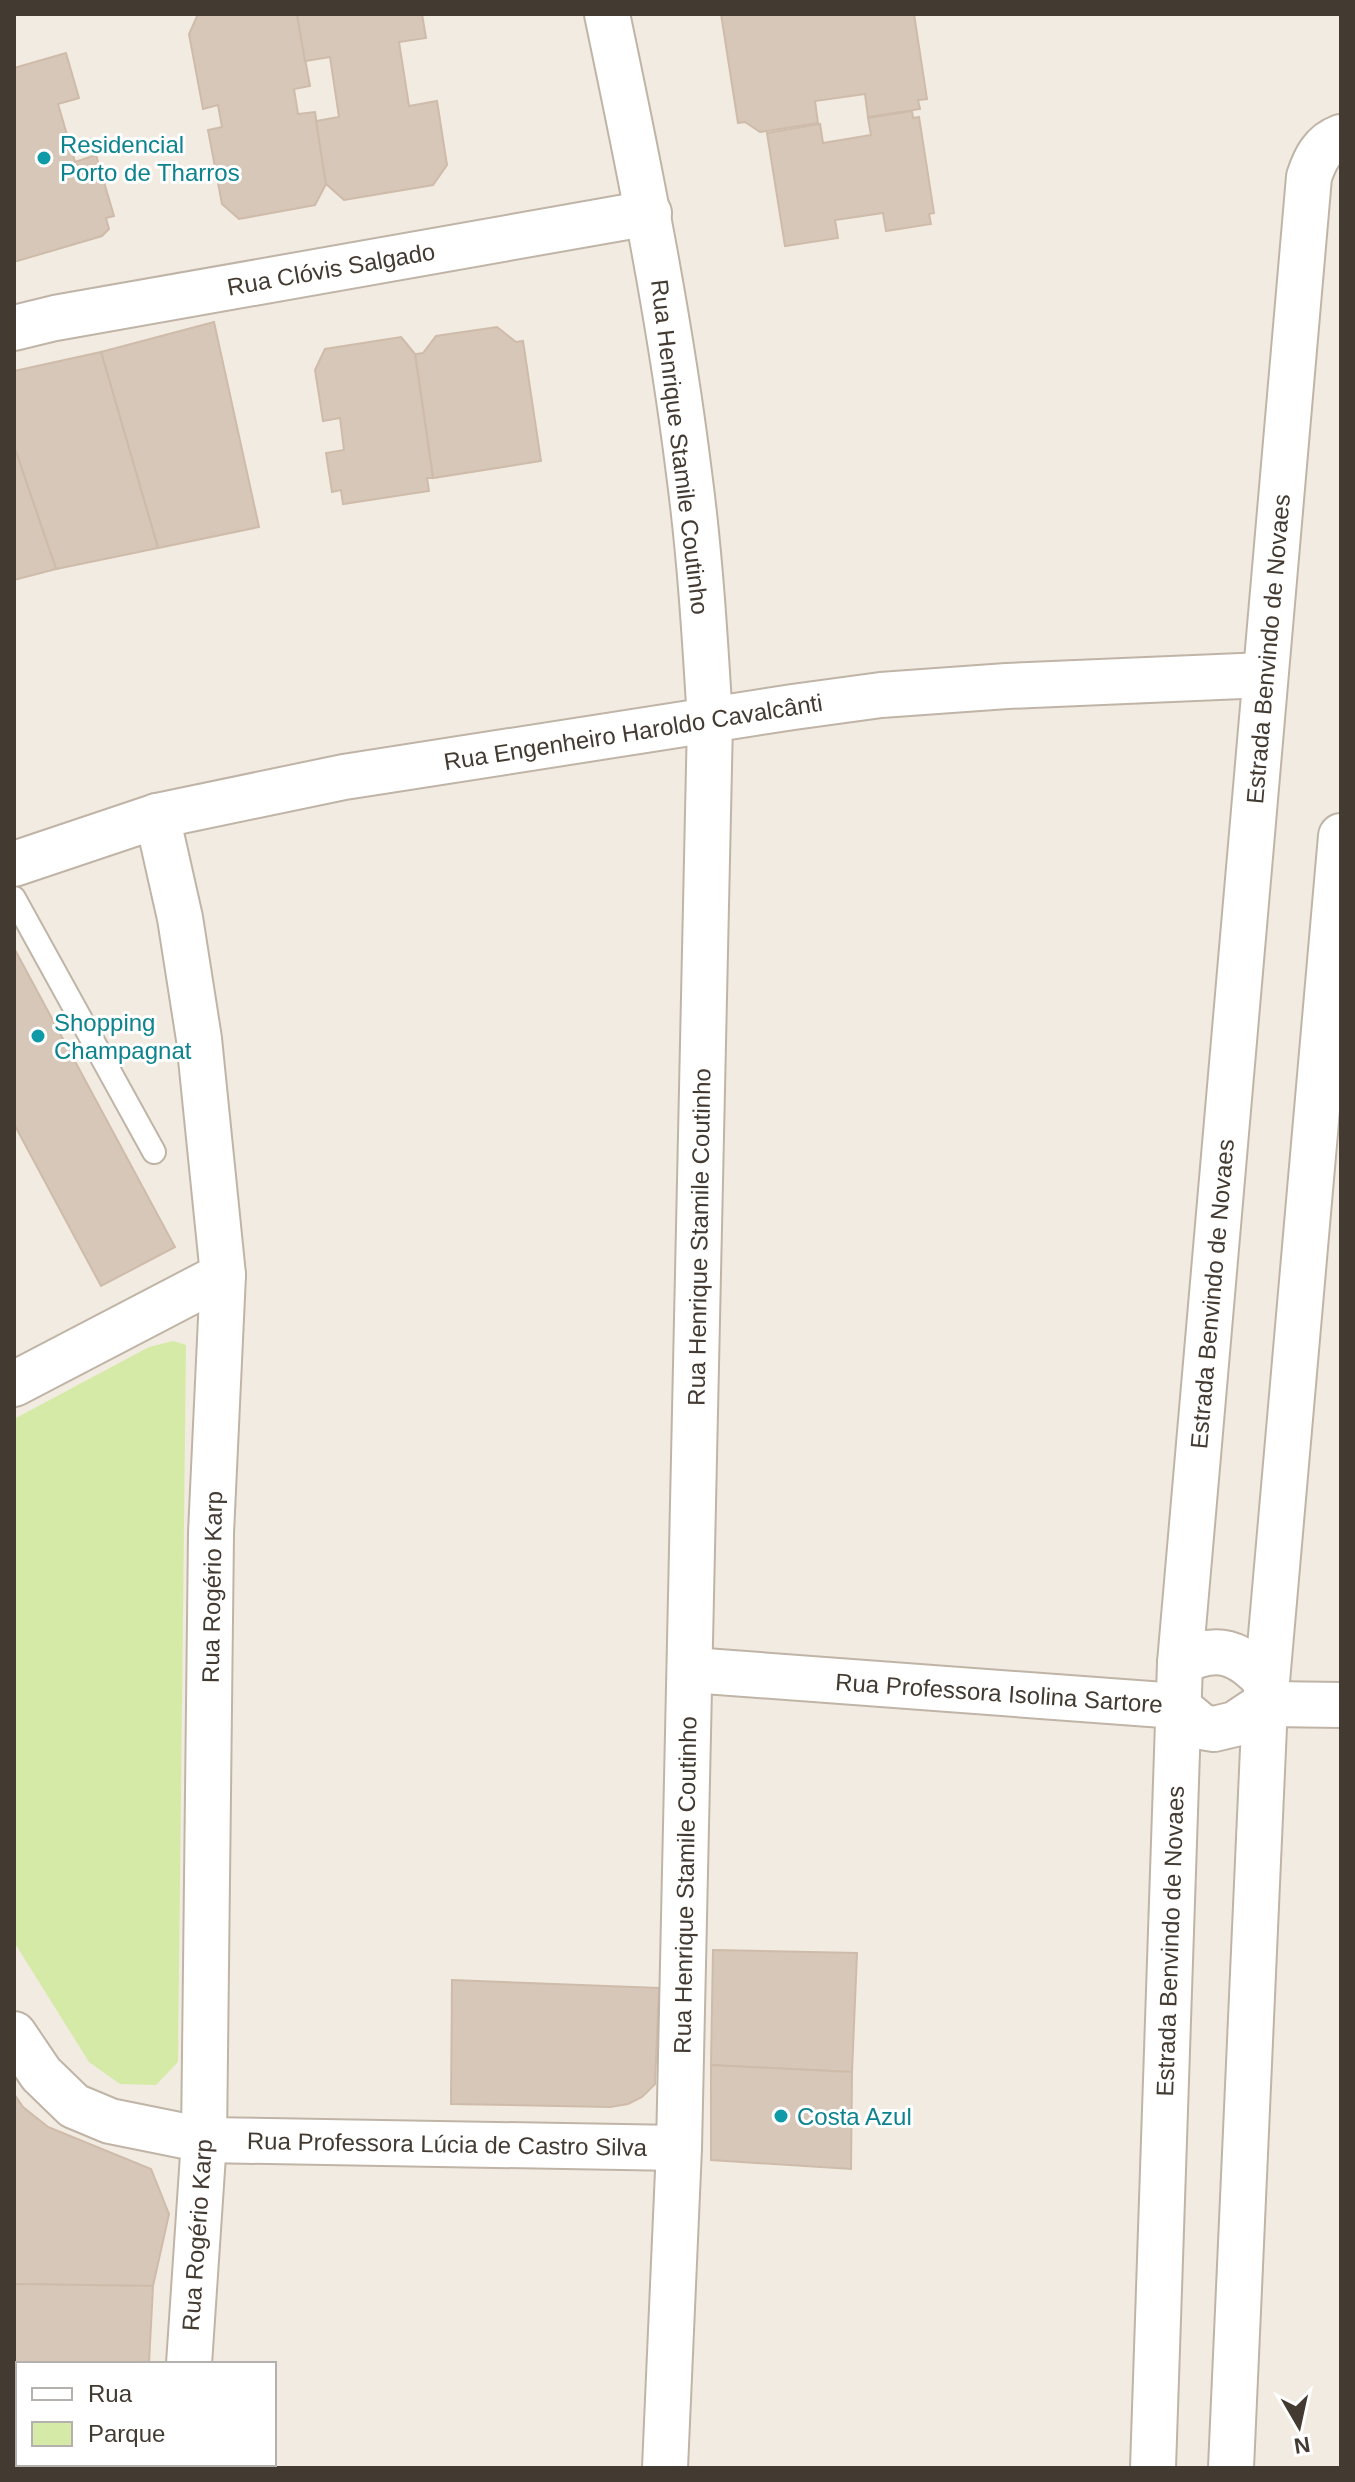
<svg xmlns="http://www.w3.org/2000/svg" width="1355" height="2482" viewBox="0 0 1355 2482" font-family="Helvetica,sans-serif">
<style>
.green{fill:#d5eaa7}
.building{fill:#d7c7b9;stroke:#cfbba9;stroke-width:2}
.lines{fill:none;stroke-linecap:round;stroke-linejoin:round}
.lane-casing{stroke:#c0b4a7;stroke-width:26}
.street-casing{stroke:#c0b4a7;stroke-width:48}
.lane{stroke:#fff;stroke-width:22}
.street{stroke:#fff;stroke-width:44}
.culture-dot{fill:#0f9aa8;stroke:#fff;stroke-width:3}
.labels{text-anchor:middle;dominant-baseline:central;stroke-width:6;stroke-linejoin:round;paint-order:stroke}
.culture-label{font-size:24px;fill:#0d838f;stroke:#fff;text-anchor:start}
.street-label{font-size:24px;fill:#433a32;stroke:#fff}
</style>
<rect width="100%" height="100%" fill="#f2ebe1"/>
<!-- green -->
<polygon class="green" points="173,1341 186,1345 178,2062 156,2085 120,2084 89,2062 14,1942 14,1419 149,1347"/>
<!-- building -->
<g class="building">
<polygon points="198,14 297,15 310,86 294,89 298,114 315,112 326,184 315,205 239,219 222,204 208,130 222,127 218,105 203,109 189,34"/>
<polygon points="297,14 422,14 426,38 399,42 409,106 437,101 447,165 433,185 344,200 326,184 316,121 339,117 330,57 305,61"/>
<polygon points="721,14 914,14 927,99 918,100 920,109 868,117 865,94 815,101 818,123 760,132 745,122 738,123"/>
<polygon points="66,53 79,98 58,104 75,162 96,155 114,216 106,218 109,229 102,236 14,262 14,68"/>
<polygon points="912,111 913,118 919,117 934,213 929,214 931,224 886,231 883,213 835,220 838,238 785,246 767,133 820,124 823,143 871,135 868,118"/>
<polygon points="214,322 259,527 158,548 101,352"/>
<polygon points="497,327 516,342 523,341 541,461 433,478 415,354 423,353 436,336"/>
<polygon points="401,337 415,354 433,478 427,478 429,491 343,504 341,490 332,492 326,453 344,450 340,418 323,421 315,370 325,349"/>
<polygon points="101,352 158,548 56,569 14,446 14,371"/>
<polygon points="14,446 56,569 14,580"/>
<polygon points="14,948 175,1247 101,1286 14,1124"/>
<polygon points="713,1950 857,1953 852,2072 711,2065"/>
<polygon points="452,1980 659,1988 655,2084 642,2097 628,2104 610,2107 451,2104"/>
<polygon points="711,2065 852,2072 851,2169 711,2160"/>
<polygon points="14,2094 23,2107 48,2127 151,2169 169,2214 153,2286 14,2284"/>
<polygon points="14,2284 153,2286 149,2364 18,2364 18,2464 143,2464 142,2468 14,2468"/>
</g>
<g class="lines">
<defs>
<polyline id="lane" points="14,898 154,1152"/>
<g id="street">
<path d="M607 14C639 166 670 319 689 473 700 555 705 638 710 721L679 2148 665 2468"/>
<polyline points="14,328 55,318 649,213"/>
<polyline points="157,816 180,918 199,1039 223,1275 211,1533 204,2140 189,2364"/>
<polyline points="14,864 157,816 344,777 793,707 881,695 1007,686 1265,675"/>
<polyline points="14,1384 223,1275"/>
<path d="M1180 1663C1217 1643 1240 1652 1266 1681"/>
<polyline points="691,1670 1177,1706 1202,1727 1214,1729 1235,1724 1265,1704 1341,1705"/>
<polyline points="14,2034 41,2074 74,2106 110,2121 204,2140 679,2148"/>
<polyline points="182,2468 182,2464"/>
<path d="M1153 2468 1180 1663 1309 177C1315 159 1322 144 1341 137"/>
<polyline points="1231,2468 1265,1704 1341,836"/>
</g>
</defs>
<!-- lane casing -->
<use href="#lane" class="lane-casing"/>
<!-- street casing -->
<use href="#street" class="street-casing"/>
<!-- lane -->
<use href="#lane" class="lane"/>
<!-- street -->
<use href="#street" class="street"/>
</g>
<!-- markers -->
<g class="culture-dot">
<circle cx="44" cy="158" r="8"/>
<circle cx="38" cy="1036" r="8"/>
<circle cx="781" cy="2116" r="8"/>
</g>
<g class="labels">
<!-- culture labels -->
<g class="culture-label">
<text x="60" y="144">Residencial<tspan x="60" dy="28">Porto de Tharros</tspan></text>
<text x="54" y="1022">Shopping<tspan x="54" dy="28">Champagnat</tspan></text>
<text x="797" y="2116">Costa Azul</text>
</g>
<!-- street labels -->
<g class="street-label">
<text transform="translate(331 269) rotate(-10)">Rua Clóvis Salgado</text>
<text transform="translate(680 447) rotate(83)">Rua Henrique Stamile Coutinho</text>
<text transform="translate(1268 649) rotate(-85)">Estrada Benvindo de Novaes</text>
<text transform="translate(633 732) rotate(-9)">Rua Engenheiro Haroldo Cavalcânti</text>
<text transform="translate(699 1237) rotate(-89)">Rua Henrique Stamile Coutinho</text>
<text transform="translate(1212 1294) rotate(-85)">Estrada Benvindo de Novaes</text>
<text transform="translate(212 1587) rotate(-89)">Rua Rogério Karp</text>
<text transform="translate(999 1693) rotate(4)">Rua Professora Isolina Sartore</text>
<text transform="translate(685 1885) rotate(-89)">Rua Henrique Stamile Coutinho</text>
<text transform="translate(1170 1941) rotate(-88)">Estrada Benvindo de Novaes</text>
<text transform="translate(447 2144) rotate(1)">Rua Professora Lúcia de Castro Silva</text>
<text transform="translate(197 2235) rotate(-86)">Rua Rogério Karp</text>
</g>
</g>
<!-- border -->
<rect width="1355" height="2482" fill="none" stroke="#433a32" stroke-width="32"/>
<!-- legend -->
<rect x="16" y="2362" width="260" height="104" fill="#ffffff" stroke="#b4b0ad" stroke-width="2"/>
<rect x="32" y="2388" width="40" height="12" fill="#ffffff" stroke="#b4b0ad" stroke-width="2"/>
<text x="88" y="2402" font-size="24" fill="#433a32">Rua</text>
<rect x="32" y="2422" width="40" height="24" fill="#d5eaa7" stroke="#b4b0ad" stroke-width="2"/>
<text x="88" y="2442" font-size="24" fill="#433a32">Parque</text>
<!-- north arrow -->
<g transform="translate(1299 2426) rotate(171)" stroke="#ffffff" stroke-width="6" paint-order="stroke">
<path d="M0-6L14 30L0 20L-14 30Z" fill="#433a32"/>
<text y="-12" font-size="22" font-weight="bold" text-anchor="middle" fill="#433a32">N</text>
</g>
</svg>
